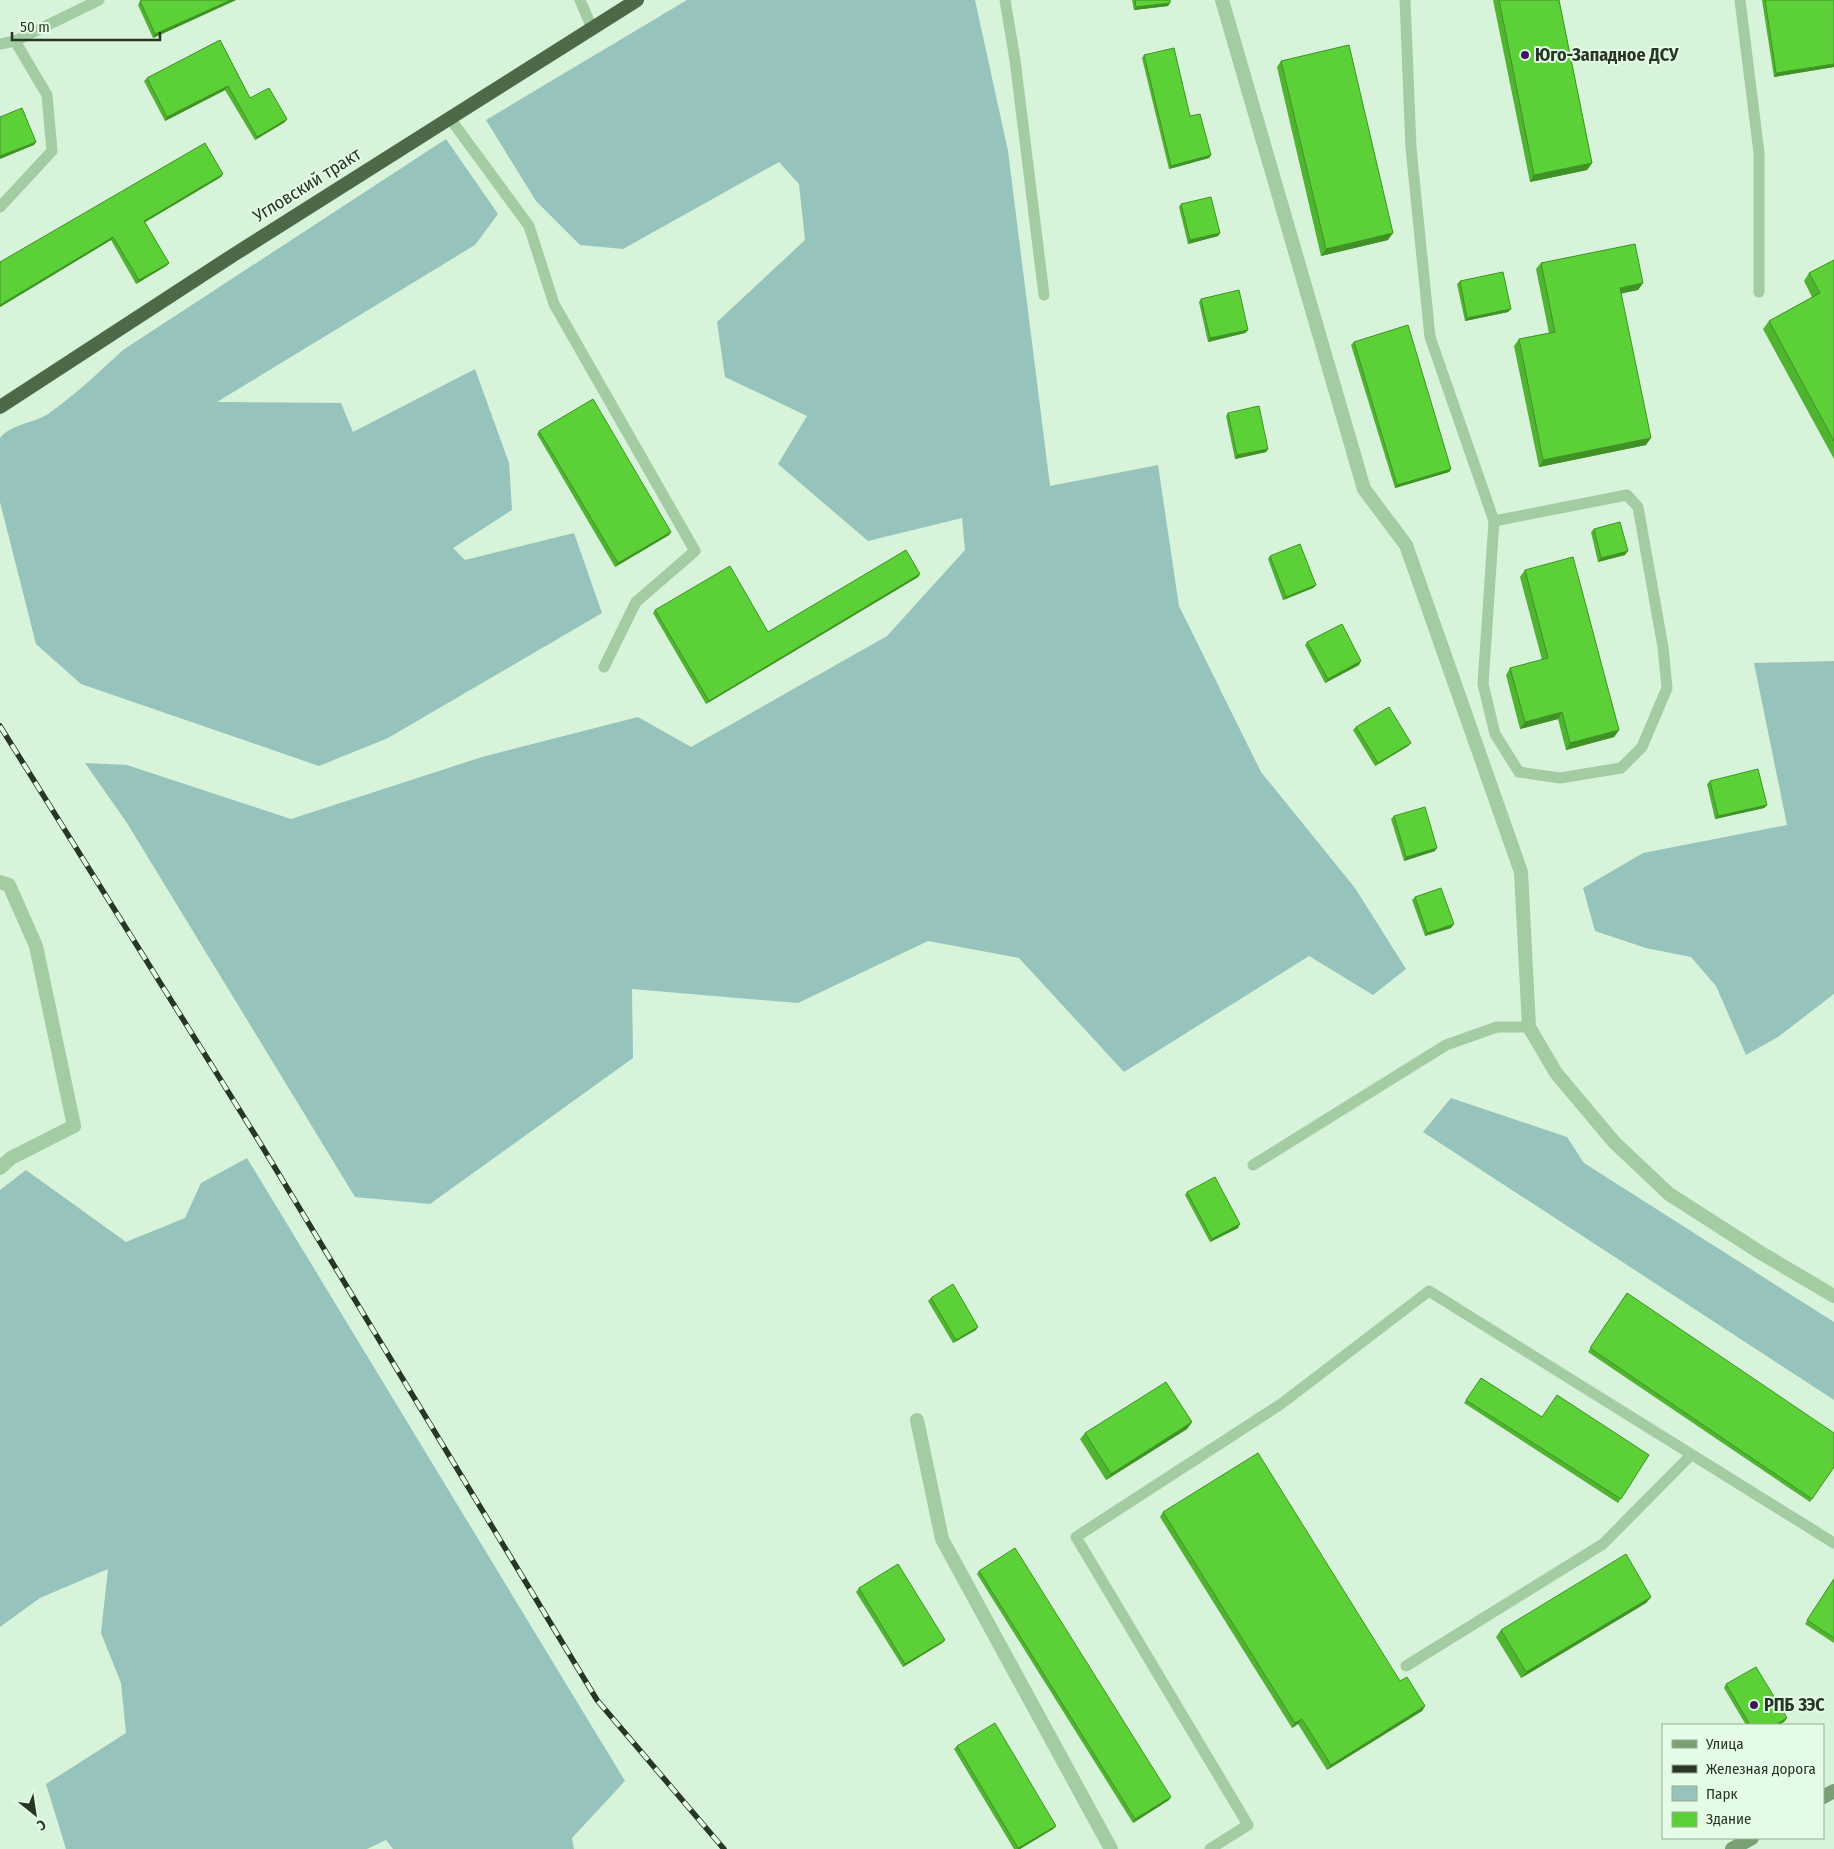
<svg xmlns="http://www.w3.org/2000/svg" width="1834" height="1849" viewBox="0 0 1834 1849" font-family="'Fira Sans Condensed',sans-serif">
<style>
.green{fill:#96c4bd}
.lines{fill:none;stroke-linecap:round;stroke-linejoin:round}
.service{stroke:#a3cca2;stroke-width:11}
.minor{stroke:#a3cca2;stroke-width:14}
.secondary{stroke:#79a074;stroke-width:14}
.trunk{stroke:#4d6948;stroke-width:14}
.rail-casing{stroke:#283625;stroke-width:5.5}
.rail{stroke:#e4fbe5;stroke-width:4;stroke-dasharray:11;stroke-linecap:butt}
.wall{fill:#4fb42f}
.shaded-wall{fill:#409226}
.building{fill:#5cd137;stroke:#409226}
.poi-dot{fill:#3f175c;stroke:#e4fbe5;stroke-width:2}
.labels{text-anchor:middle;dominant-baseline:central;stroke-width:4;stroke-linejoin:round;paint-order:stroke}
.poi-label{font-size:18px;font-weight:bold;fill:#283625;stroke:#e4fbe5;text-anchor:start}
.street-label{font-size:18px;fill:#283625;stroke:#e4fbe5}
</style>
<rect width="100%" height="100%" fill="#d7f3d9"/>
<!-- green -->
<g class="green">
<polygon points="687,0 975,0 1008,151 1050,486 1158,465 1179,606 1261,772 1355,888 1406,969 1373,995 1309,956 1124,1072 1019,958 928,941 798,1003 632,989 633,1058 430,1204 355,1197 127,823 85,763 127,765 291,819 482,757 638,717 691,747 887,636 965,550 962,518 868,541 778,464 807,416 725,377 717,322 805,240 799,184 779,162 623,249 580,245 536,201 486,120"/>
<path d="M446 139 498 214 475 245 217 402 341 403 353 432 475 369 509 463 512 510 453 548 465 560 574 533 602 613 388 738 319 766 81 684 36 644 0 502V438C13 423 32 424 48 414 75 395 99 372 123 350Z"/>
<polygon points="1834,661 1834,994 1778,1037 1746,1055 1716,986 1691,957 1646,948 1595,931 1583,888 1643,853 1787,825 1754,663"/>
<polygon points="1451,1098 1567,1137 1584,1163 1834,1322 1834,1400 1423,1132"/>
<polygon points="247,1158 625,1781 572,1838 574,1849 393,1849 386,1840 367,1849 66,1849 46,1784 126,1733 121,1683 101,1633 108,1569 40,1598 0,1627 0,1190 26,1170 126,1242 185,1218 201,1183"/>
</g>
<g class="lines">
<!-- service -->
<g class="service">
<polyline points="580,0 592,28"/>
<polyline points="1005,0 1015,60 1044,295"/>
<polyline points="1405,0 1411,148 1430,337 1494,521 1483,684 1495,734 1519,772 1560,778 1621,768 1642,747 1667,688 1663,647 1638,507 1627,495 1494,521"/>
<polyline points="1740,0 1759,153 1759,292"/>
<polyline points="15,41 99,0"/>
<polyline points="0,44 15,41 47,95 52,151 0,207"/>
<polyline points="449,117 529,226 554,304 695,551 636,602 604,667"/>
<polyline points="1253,1165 1446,1045 1497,1027 1529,1027"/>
<polyline points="1406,1666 1603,1544 1691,1455"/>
<polyline points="1210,1849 1248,1825 1076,1537 1281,1404 1429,1291 1834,1543"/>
</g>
<!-- minor -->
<g class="minor">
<polyline points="1222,0 1364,489 1406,545 1521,872 1529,1027 1556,1073 1614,1142 1669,1194 1761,1253 1834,1296"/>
<polyline points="0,882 9,885 36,946 74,1126 11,1158 0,1168"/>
<polyline points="917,1420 942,1539 1111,1849"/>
</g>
<!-- secondary -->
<g class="secondary">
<polyline points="1823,1797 1834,1791"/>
<polyline points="1732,1849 1752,1838"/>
</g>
<!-- trunk -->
<polyline class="trunk" points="0,407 235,254 637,0"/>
<defs>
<polyline id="rail" points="0,726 257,1138 597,1700 724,1849"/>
</defs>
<!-- rail casing -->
<use href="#rail" class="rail-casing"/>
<!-- rail -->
<use href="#rail" class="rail"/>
</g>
<!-- wall -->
<g class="wall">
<polygon points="236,0 153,38 138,5 140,1"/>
<polygon points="1132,0 1170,0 1168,6 1134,10"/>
<polygon points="1493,0 1559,0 1592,163 1587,170 1530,182"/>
<polygon points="1762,0 1834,0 1834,67 1774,77"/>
<polygon points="220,40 250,98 285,122 255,140 225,90 165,121 144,81 147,78"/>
<polygon points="1144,55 1190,116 1211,155 1209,158 1169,169 1142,58"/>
<polygon points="1281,61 1388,240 1321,256 1277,67"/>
<polygon points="221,177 145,222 169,263 166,266 136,284 111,240 0,307 0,262"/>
<polygon points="1181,204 1220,233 1218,236 1188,244 1179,207"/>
<polygon points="1834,260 1834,459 1763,329 1769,321 1812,297 1804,281 1809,273"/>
<polygon points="1541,263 1643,283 1638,290 1621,293 1646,445 1539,467 1514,346 1519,339 1549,333 1536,269"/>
<polygon points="1460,281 1508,312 1465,321 1457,284"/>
<polygon points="1201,299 1248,330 1245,333 1208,342 1199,302"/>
<polygon points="1354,342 1451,469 1449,472 1395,488 1351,345"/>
<polygon points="1228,413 1268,449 1266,452 1235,459 1226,416"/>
<polygon points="539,431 671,532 669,535 615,567 537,434"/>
<polygon points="1594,529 1625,555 1598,562 1591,532"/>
<polygon points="1270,556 1316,585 1313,588 1283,600 1268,559"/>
<polygon points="1525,570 1619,730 1614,737 1566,750 1558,719 1520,729 1506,675 1510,668 1542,660 1520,577"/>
<polygon points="920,574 918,577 706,704 653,613 655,610 768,632"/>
<polygon points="1307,642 1359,665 1325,683 1305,645"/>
<polygon points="1356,727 1408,746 1375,766 1353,730"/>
<polygon points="1710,781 1767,805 1764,808 1715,819 1707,784"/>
<polygon points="1394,816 1435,851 1404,861 1391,819"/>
<polygon points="1415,897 1451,928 1425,936 1412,900"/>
<polygon points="1187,1192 1238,1228 1210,1242 1185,1195"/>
<polygon points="1627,1293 1834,1467 1810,1502 1588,1352"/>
<polygon points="931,1298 976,1330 953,1343 928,1301"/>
<polygon points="1481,1378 1542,1417 1649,1455 1618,1503 1464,1403"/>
<polygon points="1192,1422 1187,1429 1106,1480 1080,1439 1085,1433"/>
<polygon points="1163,1512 1400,1681 1425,1706 1422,1711 1327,1770 1298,1724 1292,1728 1160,1517"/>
<polygon points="979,1571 1169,1800 1133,1823 977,1574"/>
<polygon points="1834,1578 1834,1643 1805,1624"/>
<polygon points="859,1588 945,1640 942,1643 903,1667 856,1592"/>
<polygon points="1651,1597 1646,1603 1521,1678 1496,1637 1501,1630"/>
<polygon points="1726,1684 1787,1718 1784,1722 1778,1725 1746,1725 1724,1688"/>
<polygon points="957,1746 1056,1826 1053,1829 1020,1849 1014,1849 954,1749"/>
</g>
<!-- shaded-wall -->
<g class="shaded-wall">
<polygon points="231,0 236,0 153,38 155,34"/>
<polygon points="1170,3 1168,6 1134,10 1136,7"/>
<polygon points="1834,64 1834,67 1774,77 1776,73"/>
<polygon points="228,86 225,90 165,121 167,117"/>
<polygon points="287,119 285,122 255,140 257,137"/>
<polygon points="36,142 34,145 0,159 0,156"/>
<polygon points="1211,155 1209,158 1169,169 1171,166"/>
<polygon points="1592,163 1587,170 1530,182 1534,175"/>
<polygon points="223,174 221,177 142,224 144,221"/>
<polygon points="1220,233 1218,236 1188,244 1190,240"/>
<polygon points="1393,233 1388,240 1321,256 1326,249"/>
<polygon points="113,237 111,240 0,307 0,305"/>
<polygon points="169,263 166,266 136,284 139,280"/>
<polygon points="1643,283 1638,290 1615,295 1620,288"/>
<polygon points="1511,309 1508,312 1465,321 1467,318"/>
<polygon points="1248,330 1245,333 1208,342 1210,338"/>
<polygon points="1651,438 1646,445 1539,467 1543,460"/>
<polygon points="1268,449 1266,452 1235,459 1237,455"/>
<polygon points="1451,469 1449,472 1395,488 1397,485"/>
<polygon points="671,532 669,535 615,567 618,563"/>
<polygon points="1628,551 1625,555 1598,562 1601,558"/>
<polygon points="920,574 918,577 706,704 709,701"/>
<polygon points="1316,585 1313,588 1283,600 1286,597"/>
<polygon points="1361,661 1359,665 1325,683 1328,679"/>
<polygon points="1562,712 1558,719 1520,729 1525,722"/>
<polygon points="1619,730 1614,737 1566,750 1570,743"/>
<polygon points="1411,743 1408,746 1375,766 1378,763"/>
<polygon points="1767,805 1764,808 1715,819 1718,816"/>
<polygon points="1437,848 1435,851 1404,861 1406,857"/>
<polygon points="1454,924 1451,928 1425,936 1427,933"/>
<polygon points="1240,1224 1238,1228 1210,1242 1212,1239"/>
<polygon points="978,1327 976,1330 953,1343 956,1340"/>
<polygon points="1192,1422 1187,1429 1106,1480 1111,1474"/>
<polygon points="1651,1597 1646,1603 1521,1678 1526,1672"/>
<polygon points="945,1640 942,1643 903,1667 905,1664"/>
<polygon points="1425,1706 1422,1711 1327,1770 1331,1765"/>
<polygon points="1787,1718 1784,1722 1778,1725 1775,1725"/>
<polygon points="1302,1719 1298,1724 1292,1728 1295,1723"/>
<polygon points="1171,1797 1169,1800 1133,1823 1135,1819"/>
<polygon points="1056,1826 1053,1829 1020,1849 1017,1849"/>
</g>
<!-- building -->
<g class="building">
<polygon points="143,0 231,0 155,34 140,1"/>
<polygon points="1135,0 1170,0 1170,3 1136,7"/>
<polygon points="1499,0 1559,0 1592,163 1534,175"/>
<polygon points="1765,0 1834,0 1834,64 1776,73"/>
<polygon points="220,40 250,98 269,88 287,119 257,137 228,86 167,117 147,78"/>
<polygon points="1349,45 1393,233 1326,249 1281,61"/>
<polygon points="1174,48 1190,116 1200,114 1211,155 1171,166 1144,55"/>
<polygon points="22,108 36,142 0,156 0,117"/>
<polygon points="205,143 223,174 144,221 169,263 139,280 113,237 0,305 0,262"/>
<polygon points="1211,197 1220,233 1190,240 1181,204"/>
<polygon points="1635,244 1643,283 1620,288 1651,438 1543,460 1519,339 1555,332 1541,263"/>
<polygon points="1834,260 1834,441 1769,321 1820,293 1809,273"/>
<polygon points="1503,272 1511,309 1467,318 1460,281"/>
<polygon points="1239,290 1248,330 1210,338 1201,299"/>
<polygon points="1408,325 1451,469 1397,485 1354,342"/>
<polygon points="593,399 671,532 618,563 539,431"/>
<polygon points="1259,406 1268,449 1237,455 1228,413"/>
<polygon points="1620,522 1628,551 1601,558 1594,529"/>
<polygon points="1300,544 1316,585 1286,597 1270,556"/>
<polygon points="906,550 920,574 709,701 655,610 730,566 768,632"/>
<polygon points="1573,557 1619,730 1570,743 1562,712 1525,722 1510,668 1548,658 1525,570"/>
<polygon points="1342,624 1361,661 1328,679 1307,642"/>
<polygon points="1389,707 1411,743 1378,763 1356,727"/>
<polygon points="1758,769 1767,805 1718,816 1710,781"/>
<polygon points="1425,807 1437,848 1406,857 1394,816"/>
<polygon points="1441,888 1454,924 1427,933 1415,897"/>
<polygon points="1215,1177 1240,1224 1212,1239 1187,1192"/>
<polygon points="953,1284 978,1327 956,1340 931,1298"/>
<polygon points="1627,1293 1834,1433 1834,1467 1812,1499 1590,1348"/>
<polygon points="1481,1378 1542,1417 1557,1395 1649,1455 1621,1499 1466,1400"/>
<polygon points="1166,1382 1192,1422 1111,1474 1085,1433"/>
<polygon points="1258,1453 1400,1681 1407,1677 1425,1706 1331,1765 1302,1719 1295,1723 1163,1512"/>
<polygon points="1015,1548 1171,1797 1135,1819 979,1571"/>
<polygon points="1626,1554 1651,1597 1526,1672 1501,1630"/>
<polygon points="898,1564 945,1640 905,1664 859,1588"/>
<polygon points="1834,1579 1834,1638 1807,1620"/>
<polygon points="1756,1667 1787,1718 1775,1725 1750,1725 1726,1684"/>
<polygon points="995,1723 1056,1826 1018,1848 957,1746"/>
</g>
<!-- markers -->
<g class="poi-dot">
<circle cx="1525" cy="55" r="5"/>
<circle cx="1754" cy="1705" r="5"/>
</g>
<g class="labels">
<!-- poi labels -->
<g class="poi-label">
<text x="1535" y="55">Юго-Западное ДСУ</text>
<text x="1764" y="1705">РПБ ЗЭС</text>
</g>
<!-- street labels -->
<g class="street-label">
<text transform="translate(307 185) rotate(-32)">Угловский тракт</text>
</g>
</g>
<!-- legend -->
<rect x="1662" y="1724" width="162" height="115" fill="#e4fbe5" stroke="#99ac98"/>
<rect x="1672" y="1740" width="25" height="8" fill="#79a074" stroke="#99ac98"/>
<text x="1706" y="1749" font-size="15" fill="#283625">Улица</text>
<rect x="1672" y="1765" width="25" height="8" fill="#283625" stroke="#99ac98"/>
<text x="1706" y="1774" font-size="15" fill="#283625">Железная дорога</text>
<rect x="1672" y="1786" width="25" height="15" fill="#96c4bd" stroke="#99ac98"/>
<text x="1706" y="1799" font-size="15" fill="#283625">Парк</text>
<rect x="1672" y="1812" width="25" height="15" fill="#5cd137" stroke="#99ac98"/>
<text x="1706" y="1824" font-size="15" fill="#283625">Здание</text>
<!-- north arrow -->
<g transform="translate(35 1814) rotate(150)" stroke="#e4fbe5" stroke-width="4" paint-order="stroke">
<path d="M0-4L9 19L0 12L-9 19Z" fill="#283625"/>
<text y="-8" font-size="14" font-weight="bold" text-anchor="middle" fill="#283625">С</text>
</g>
<!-- scale -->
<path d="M12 32v8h148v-8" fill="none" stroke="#283625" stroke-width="2.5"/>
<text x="20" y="32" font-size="15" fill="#283625" stroke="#e4fbe5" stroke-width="4" paint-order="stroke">50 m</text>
</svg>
